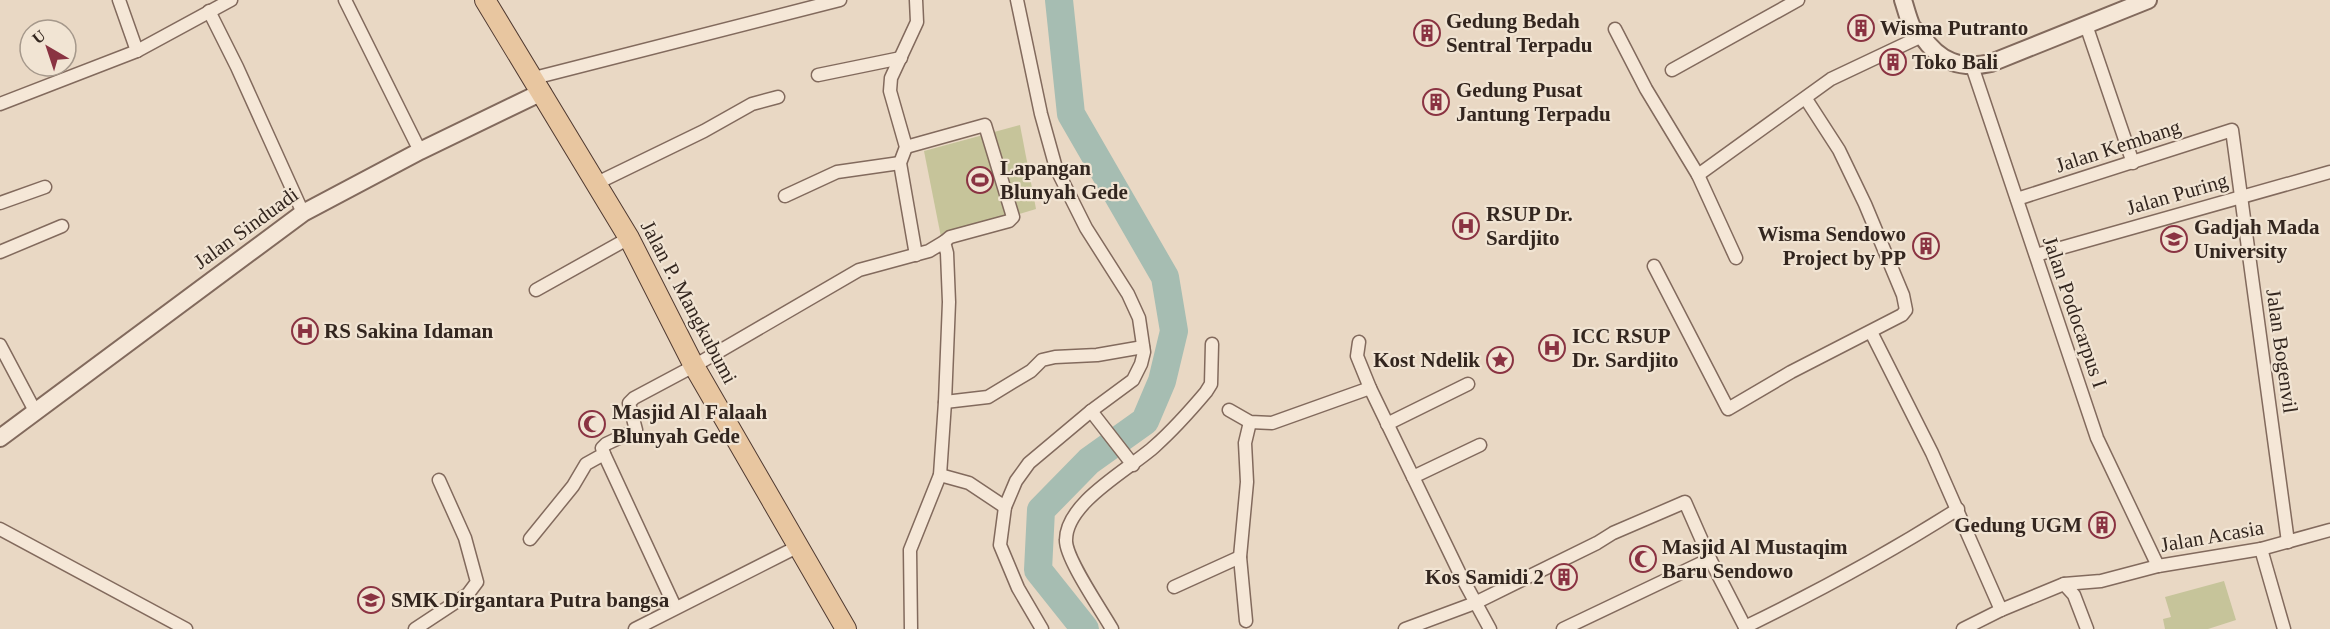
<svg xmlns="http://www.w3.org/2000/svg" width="2330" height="629" viewBox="0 0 2330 629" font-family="'Times New Roman',serif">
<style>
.green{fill:#c6c49a}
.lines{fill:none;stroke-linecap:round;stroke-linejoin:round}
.river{stroke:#a6bdb2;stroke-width:28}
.minor-casing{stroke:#826a5d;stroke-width:15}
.tertiary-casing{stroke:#826a5d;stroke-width:20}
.primary-casing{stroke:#503a31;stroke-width:22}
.minor{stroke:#f5e7d7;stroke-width:12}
.tertiary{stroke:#f5e7d7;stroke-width:16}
.primary{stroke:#e8c6a0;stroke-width:20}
.labels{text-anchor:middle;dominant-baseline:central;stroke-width:4.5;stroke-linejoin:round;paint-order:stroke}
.poi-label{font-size:21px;font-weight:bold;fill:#33261f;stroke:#f1e4d3;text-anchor:start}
.street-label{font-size:21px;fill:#33261f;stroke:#f1e4d3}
</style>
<rect width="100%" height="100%" fill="#e9d8c4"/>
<!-- green -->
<g class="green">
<polygon points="1020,125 1036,209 941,237 924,151"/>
<polygon points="2224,581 2236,620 2208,629 2165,629 2163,619 2171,617 2165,597"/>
</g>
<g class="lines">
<!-- river -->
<polyline class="river" points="1059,0 1071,114 1165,277 1174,331 1162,381 1145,421 1089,461 1041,510 1038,570 1085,629"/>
<defs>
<g id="minor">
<polyline points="119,0 137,51"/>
<polyline points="345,0 420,151"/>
<polyline points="1017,0 1041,114 1056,168 1086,228 1128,294 1139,318 1144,352 1141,364 1133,380 1091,411 1029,463 1016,481 1005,507 1000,545 1018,588 1042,629"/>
<polyline points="209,11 237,67 303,213"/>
<polyline points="2086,25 2133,163"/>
<polyline points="1615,29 1646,89 1698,175 1736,258"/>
<polyline points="1972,66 2097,438 2158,566"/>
<polyline points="1672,70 1798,0"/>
<polyline points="818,75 901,58"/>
<polyline points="534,78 840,0"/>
<polyline points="0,104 137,51 231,0"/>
<polyline points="906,147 985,125 1013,217 1009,221 950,237 944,242"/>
<polyline points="1698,175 1831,79 1922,36"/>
<polyline points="597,183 704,131 752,104 778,97"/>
<polyline points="785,196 837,172 900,163"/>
<polyline points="2017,199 2232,130 2288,542"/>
<polyline points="0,203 45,187"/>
<polyline points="0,252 62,226"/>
<polyline points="916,255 900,163 906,147 890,91 891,78 917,22 916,0"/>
<polyline points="2036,255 2330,172"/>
<polyline points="1654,266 1728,409 1791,372 1902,315 1906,310 1903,295 1865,204 1839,150 1806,99"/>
<polyline points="536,290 629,238"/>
<polyline points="1871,332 1932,453 2001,610"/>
<polyline points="1359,342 1357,356 1370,388 1459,572 1490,629"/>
<polyline points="0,345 35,411"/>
<polyline points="945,402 988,397 1031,371 1042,360 1055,357 1097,355 1143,347"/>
<polyline points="1229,410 1250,422 1272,423 1370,388"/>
<polyline points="1091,411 1133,465"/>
<polyline points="1387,424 1468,384"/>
<polyline points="604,454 675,607"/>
<polyline points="940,475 969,483 1005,507"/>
<polyline points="1413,477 1480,445"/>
<polyline points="0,529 186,629"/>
<polyline points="530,539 573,486 586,464 604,454 602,448 606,444 636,430 629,403 634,398 694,366 859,270 929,251 944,242 947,253 949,302 945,402 940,475 910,550 911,629"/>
<polyline points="2261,549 2284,629"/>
<polyline points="2064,584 2074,595 2087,629"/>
<polyline points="1174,587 1240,557"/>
<polyline points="1246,621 1240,557 1247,482 1245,443 1250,422"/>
<path d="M1745 627C1819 591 1889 553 1958 509"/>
<polyline points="415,629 468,594 477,582 465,538 439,480"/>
<polyline points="635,629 797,547"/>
<path d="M1112 629C1102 611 1065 558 1066 540 1066 502 1130 469 1155 446 1174 429 1190 411 1206 392L1211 384 1212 344"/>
<polyline points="1405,629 1475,603 1597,543 1613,533 1685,502 1710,559 1746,629"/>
<polyline points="1563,629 1710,559"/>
<polyline points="1963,629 2001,610 2064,584 2101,581 2158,566 2261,549 2330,530"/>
</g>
<g id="tertiary">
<path d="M1903 0C1906 9 1908 18 1912 27 1915 31 1919 32 1922 36 1939 61 1960 70 1991 63L2148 0"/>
<polyline points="0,438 303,213 420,151 542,92"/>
</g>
<polyline id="primary" points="485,0 629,238 694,366 846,629"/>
</defs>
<!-- minor casing -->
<use href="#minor" class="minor-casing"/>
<!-- tertiary casing -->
<use href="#tertiary" class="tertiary-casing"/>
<!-- primary casing -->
<use href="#primary" class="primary-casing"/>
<!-- minor -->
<use href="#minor" class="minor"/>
<!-- tertiary -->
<use href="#tertiary" class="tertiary"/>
<!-- primary -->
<use href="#primary" class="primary"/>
</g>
<!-- icons -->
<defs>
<symbol id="building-ring" viewBox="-11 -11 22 22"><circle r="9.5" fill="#f1e4d3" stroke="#8a3342" stroke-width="1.5"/><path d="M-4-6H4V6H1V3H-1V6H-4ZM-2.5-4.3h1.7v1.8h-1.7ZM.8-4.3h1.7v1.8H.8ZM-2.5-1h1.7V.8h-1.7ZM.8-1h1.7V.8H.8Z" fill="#8a3342"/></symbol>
<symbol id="stadium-ring" viewBox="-11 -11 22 22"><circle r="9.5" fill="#f1e4d3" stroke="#8a3342" stroke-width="1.5"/><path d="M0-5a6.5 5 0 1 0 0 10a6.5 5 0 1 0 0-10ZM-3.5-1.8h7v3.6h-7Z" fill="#8a3342"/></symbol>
<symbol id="hospital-ring" viewBox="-11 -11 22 22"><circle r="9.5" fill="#f1e4d3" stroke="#8a3342" stroke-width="1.5"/><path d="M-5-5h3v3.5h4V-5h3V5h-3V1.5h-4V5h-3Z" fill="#8a3342"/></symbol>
<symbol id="university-ring" viewBox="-11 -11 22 22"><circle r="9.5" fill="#f1e4d3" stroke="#8a3342" stroke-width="1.5"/><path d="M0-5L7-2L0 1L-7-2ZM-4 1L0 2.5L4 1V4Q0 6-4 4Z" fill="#8a3342"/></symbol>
<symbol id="sight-ring" viewBox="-11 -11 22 22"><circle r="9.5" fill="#f1e4d3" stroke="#8a3342" stroke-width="1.5"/><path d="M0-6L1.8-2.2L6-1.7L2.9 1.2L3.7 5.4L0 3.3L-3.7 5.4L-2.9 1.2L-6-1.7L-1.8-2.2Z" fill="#8a3342"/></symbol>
<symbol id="mosque-ring" viewBox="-11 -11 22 22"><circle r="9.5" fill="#f1e4d3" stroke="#8a3342" stroke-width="1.5"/><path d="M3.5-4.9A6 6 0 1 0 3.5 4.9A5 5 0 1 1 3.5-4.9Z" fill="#8a3342"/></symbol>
<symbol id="school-ring" viewBox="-11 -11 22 22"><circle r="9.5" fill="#f1e4d3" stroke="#8a3342" stroke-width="1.5"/><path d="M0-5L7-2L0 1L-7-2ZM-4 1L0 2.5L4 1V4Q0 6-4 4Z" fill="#8a3342"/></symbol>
</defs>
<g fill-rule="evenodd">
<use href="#building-ring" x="1846" y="13" width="30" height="30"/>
<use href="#building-ring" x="1412" y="18" width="30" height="30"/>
<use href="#building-ring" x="1878" y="47" width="30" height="30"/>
<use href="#building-ring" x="1421" y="87" width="30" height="30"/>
<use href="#stadium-ring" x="965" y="165" width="30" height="30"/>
<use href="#hospital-ring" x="1451" y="211" width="30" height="30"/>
<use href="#university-ring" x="2159" y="224" width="30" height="30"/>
<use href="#building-ring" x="1911" y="231" width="30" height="30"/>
<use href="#hospital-ring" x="290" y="316" width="30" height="30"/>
<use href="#hospital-ring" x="1537" y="333" width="30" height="30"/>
<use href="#sight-ring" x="1485" y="345" width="30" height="30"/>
<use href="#mosque-ring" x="577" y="409" width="30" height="30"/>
<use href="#building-ring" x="2087" y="510" width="30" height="30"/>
<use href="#mosque-ring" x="1628" y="544" width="30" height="30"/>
<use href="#building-ring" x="1549" y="562" width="30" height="30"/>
<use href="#school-ring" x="356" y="585" width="30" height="30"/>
</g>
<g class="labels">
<!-- poi labels -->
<g class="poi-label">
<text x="1446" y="21">Gedung Bedah<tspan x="1446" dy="24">Sentral Terpadu</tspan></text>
<text x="1880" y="28">Wisma Putranto</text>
<text x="1912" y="62">Toko Bali</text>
<text x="1456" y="90">Gedung Pusat<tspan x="1456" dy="24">Jantung Terpadu</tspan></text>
<text x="1000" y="168">Lapangan<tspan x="1000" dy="24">Blunyah Gede</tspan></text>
<text x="1486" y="214">RSUP Dr.<tspan x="1486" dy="24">Sardjito</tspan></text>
<text x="2194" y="227">Gadjah Mada<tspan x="2194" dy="24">University</tspan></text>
<text x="1906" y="234" text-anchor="end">Wisma Sendowo<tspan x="1906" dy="24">Project by PP</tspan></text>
<text x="324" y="331">RS Sakina Idaman</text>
<text x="1572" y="336">ICC RSUP<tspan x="1572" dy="24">Dr. Sardjito</tspan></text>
<text x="1480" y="360" text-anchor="end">Kost Ndelik</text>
<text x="612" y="412">Masjid Al Falaah<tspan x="612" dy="24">Blunyah Gede</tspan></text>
<text x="2082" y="525" text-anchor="end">Gedung UGM</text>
<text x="1662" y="547">Masjid Al Mustaqim<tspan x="1662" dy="24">Baru Sendowo</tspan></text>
<text x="1544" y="577" text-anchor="end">Kos Samidi 2</text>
<text x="391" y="600">SMK Dirgantara Putra bangsa</text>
</g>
<!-- street labels -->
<g class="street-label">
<text transform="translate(2118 146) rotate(-18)">Jalan Kembang</text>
<text transform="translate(2177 194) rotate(-16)">Jalan Puring</text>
<text transform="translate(246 228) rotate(-36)">Jalan Sinduadi</text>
<text transform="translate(689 302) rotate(62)">Jalan P. Mangkubumi</text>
<text transform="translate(2075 312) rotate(71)">Jalan Podocarpus I</text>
<text transform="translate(2282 351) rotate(82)">Jalan Bogenvil</text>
<text transform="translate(2212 536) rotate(-10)">Jalan Acasia</text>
</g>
</g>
<!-- north arrow -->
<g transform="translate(48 48) rotate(321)"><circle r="28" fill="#f1e4d3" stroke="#a5988b" stroke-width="1.5"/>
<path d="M0-4.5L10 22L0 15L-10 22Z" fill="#8a3342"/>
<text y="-9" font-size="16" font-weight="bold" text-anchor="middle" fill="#33261f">U</text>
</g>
</svg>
